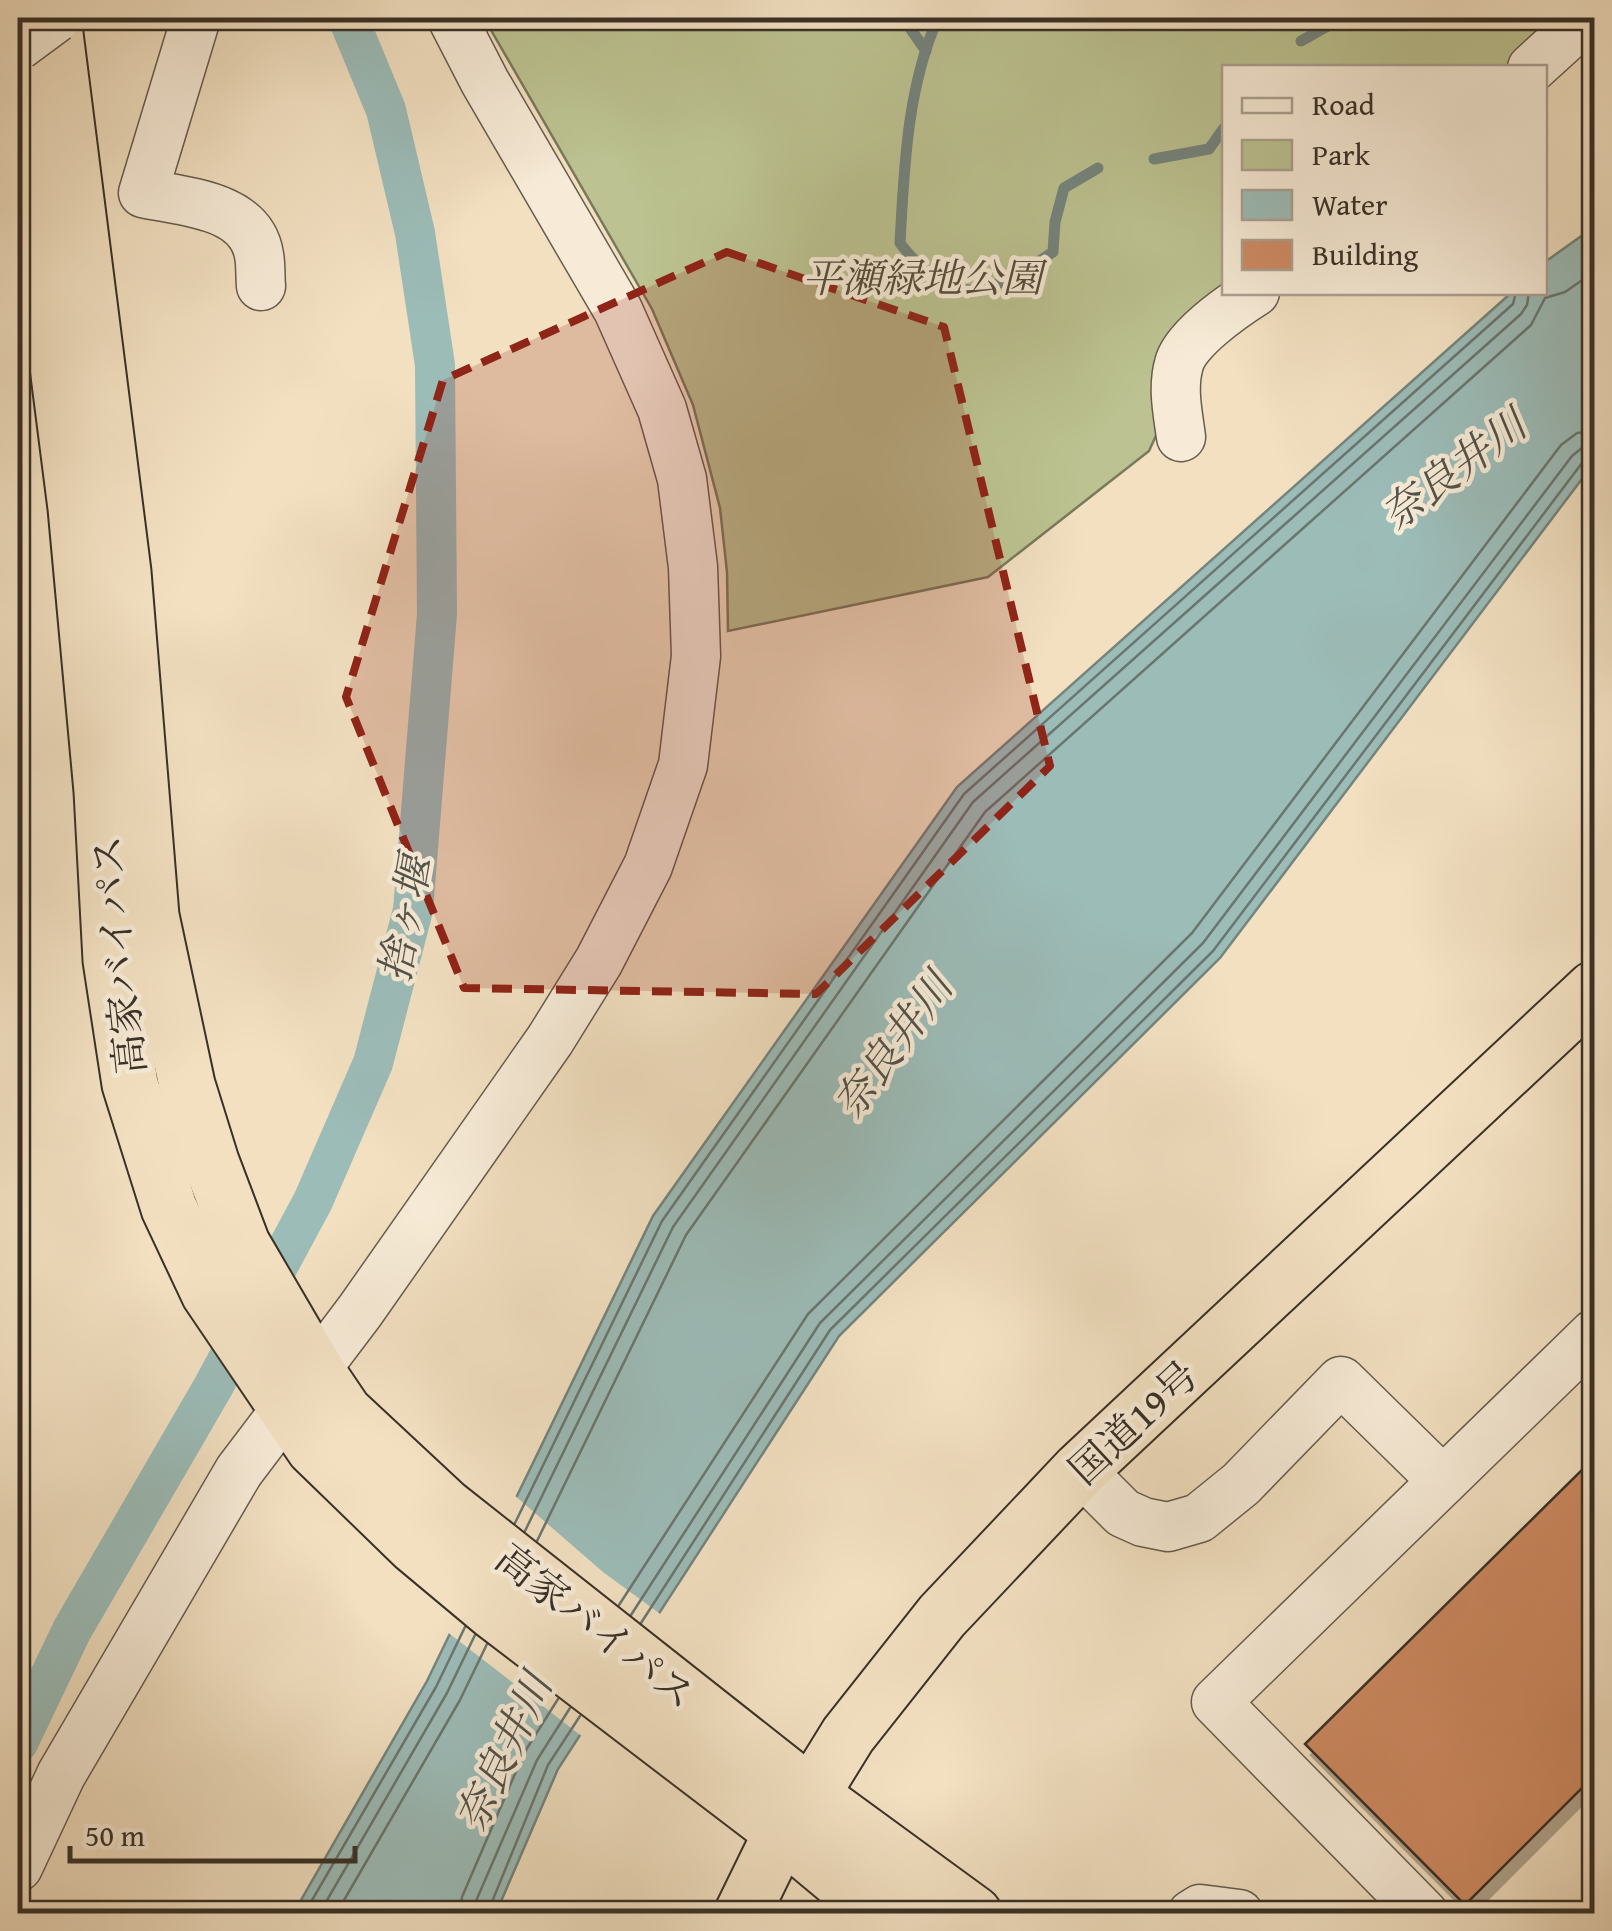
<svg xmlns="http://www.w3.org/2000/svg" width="1612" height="1931" viewBox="0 0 1612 1931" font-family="'Gentium Book Plus','Noto Serif JP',serif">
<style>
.green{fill:#bcc291;stroke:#7a795c;stroke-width:2.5}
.water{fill:#9cbcb8;stroke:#74847e;stroke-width:2.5}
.pier{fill:#f2e0c1}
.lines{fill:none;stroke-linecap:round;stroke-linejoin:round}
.shore{stroke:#6a7670;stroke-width:2.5}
.stream{stroke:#74847e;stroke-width:11}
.canal{stroke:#9cbcb8;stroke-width:40}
.building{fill:#ce8a62;stroke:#393027;stroke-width:2.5;filter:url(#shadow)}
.minor-casing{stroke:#675c4e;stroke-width:51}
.highway-casing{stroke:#393027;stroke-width:59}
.minor{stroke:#f7ebd7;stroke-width:48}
.highway{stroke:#f2e0c1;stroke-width:55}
.minor-bridge-casing{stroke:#675c4e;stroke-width:51;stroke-linecap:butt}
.minor-bridge{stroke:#f7ebd7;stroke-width:48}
.marked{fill:#8f2418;fill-opacity:0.2;stroke:#8f2418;stroke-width:8;stroke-dasharray:20 12;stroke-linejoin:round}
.labels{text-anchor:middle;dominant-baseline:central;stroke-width:9;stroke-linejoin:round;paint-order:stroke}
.park-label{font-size:40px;font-style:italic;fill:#534d3c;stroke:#f7ebd7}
.street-label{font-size:40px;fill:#393027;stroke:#f7ebd7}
.water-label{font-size:42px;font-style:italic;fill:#52534b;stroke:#f7ebd7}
</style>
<defs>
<filter id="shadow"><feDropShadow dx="6" dy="11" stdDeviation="0" flood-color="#0004"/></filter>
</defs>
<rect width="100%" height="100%" fill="#f2e0c1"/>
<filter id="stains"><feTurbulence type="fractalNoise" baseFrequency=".002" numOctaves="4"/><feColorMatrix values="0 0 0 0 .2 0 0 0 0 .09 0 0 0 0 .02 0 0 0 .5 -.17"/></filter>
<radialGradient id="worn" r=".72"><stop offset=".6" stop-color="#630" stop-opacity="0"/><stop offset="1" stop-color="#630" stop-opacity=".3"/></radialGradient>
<!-- green -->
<polygon class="green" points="484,18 1565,18 1512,67 1224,68 1224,286 1149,451 988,577 728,631 727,572 720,508 693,405 652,309"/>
<!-- water -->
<polygon class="water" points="1594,227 1594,463 1220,958 839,1336 558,1769 496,1913 293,1914 427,1681 653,1216 957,787 1511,293 1544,292 1545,262"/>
<!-- pier -->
<polygon class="pier" points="513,1494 603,1572 663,1616 584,1738 446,1631"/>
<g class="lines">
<!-- shore -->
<g class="shore">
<polyline points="515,1523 662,1221 964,794 1513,304 1516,292"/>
<polyline points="525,1531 673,1227 973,802 1521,314 1527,305 1529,292"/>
<polyline points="537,1541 686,1235 985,812 1531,325 1545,298 1565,292 1594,272"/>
<polyline points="619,1605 808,1314 1192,933 1561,445 1577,433 1594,431"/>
<polyline points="631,1615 820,1323 1203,943 1572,456 1583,447 1594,446"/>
<polyline points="641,1623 830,1330 1213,951 1582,463 1594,458"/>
<polyline points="304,1914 436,1687 465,1627"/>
<polyline points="319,1914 447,1693 475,1635"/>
<polyline points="336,1914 460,1700 487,1644"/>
<polyline points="460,1914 462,1897 524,1753 558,1699"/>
<polyline points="475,1914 476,1901 537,1760 570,1708"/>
<polyline points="487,1914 548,1765 580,1716"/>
</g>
<!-- stream -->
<g class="stream">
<polyline points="903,18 926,51"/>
<path d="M938 18C907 87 904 169 900 243 953 313 989 295 1053 252L1055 222 1064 188 1098 168"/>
<polyline points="1301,41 1342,18"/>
<polyline points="1154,159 1209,149 1224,128"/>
</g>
<!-- canal -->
<polyline class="canal" points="18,1743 72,1630 213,1387 313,1201 373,1063 413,910 437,614 435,365 415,233 386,110 348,18"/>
</g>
<!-- building -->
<polygon class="building" points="1594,1458 1594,1776 1465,1905 1305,1744"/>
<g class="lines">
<defs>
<g id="minor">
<path d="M196 18 143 193C183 202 251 204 259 255 261 265 260 276 261 286"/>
<polyline points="1532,68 1587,18"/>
<path d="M1181 437C1178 414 1172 388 1179 364 1185 339 1233 306 1255 292"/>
<polyline points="1080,1470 1123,1513 1143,1522 1168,1527 1199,1518 1241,1484 1341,1381 1443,1481"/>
<polyline points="18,1867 61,1775 239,1471 360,1311 550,1040 599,961 648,866 683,765 696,656 693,567 682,479 662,409 618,310 485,82 452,18"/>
<polyline points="1192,1914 1200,1909 1239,1914"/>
<polyline points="1424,1914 1216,1702 1594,1334"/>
</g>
<g id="highway">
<polyline points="53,18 123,572 151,916 187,1085 211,1162 242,1244 315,1369 344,1412 446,1507 811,1795 974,1914"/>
<polyline points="18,53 76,508 102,791 111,960 130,1084 169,1208 209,1293 314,1448 415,1546 494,1612 782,1832 842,1882 889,1914"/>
<polyline points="742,1914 782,1832 811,1795 848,1735 942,1616 1080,1470 1594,989"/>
</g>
</defs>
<!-- minor casing -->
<use href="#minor" class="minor-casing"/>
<!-- highway casing -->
<use href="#highway" class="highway-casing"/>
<!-- minor -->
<use href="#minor" class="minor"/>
<!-- highway -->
<use href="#highway" class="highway"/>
<defs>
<polyline id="minor-bridge" points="18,46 56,18"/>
</defs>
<!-- minor-bridge casing -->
<use href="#minor-bridge" class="minor-bridge-casing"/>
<!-- minor-bridge -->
<use href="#minor-bridge" class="minor-bridge"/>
</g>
<!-- marked area -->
<path class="marked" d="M727 252 944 327 1050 766 816 994 464 988 346 697 443 380Z"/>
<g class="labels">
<!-- park labels -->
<g class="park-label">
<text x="922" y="277">平瀬緑地公園</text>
</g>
<!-- street labels -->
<g class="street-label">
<text transform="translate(118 955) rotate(-96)">高家バイパス</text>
<text transform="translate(1133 1422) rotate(-43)">国道19号</text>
<text transform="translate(596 1626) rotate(38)">高家バイパス</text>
</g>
<!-- water labels -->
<g class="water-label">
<text transform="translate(1453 469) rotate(-37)">奈良井川</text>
<text transform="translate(404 919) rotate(-80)">捨ヶ堰</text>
<text transform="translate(892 1045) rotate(-54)">奈良井川</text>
<text transform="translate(503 1752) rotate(-65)">奈良井川</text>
</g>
</g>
<!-- margin -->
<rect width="1612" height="1931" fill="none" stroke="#f2e0c1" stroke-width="60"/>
<rect x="20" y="20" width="1572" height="1891" fill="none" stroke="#393027" stroke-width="5"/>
<rect x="30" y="30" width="1552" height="1871" fill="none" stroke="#393027" stroke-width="2.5"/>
<!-- legend -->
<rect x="1222" y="65" width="325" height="230" fill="#f7ebd7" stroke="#aba091" stroke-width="2.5"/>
<rect x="1242" y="98" width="50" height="15" fill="#f7ebd7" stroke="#aba091" stroke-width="2.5"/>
<text x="1312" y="115" font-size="30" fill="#393027">Road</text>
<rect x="1242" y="140" width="50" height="30" fill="#bcc291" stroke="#aba091" stroke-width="2.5"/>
<text x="1312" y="165" font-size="30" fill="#393027">Park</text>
<rect x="1242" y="190" width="50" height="30" fill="#9cbcb8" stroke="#aba091" stroke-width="2.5"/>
<text x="1312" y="215" font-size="30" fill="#393027">Water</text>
<rect x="1242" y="240" width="50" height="30" fill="#ce8a62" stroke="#aba091" stroke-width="2.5"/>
<text x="1312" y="265" font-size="30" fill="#393027">Building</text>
<!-- scale -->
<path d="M70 1846v15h285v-15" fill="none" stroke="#393027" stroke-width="5"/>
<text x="85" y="1846" font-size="30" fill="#393027" stroke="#f7ebd7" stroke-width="8" paint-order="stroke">50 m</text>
<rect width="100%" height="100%" filter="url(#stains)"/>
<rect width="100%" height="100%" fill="url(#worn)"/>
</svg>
